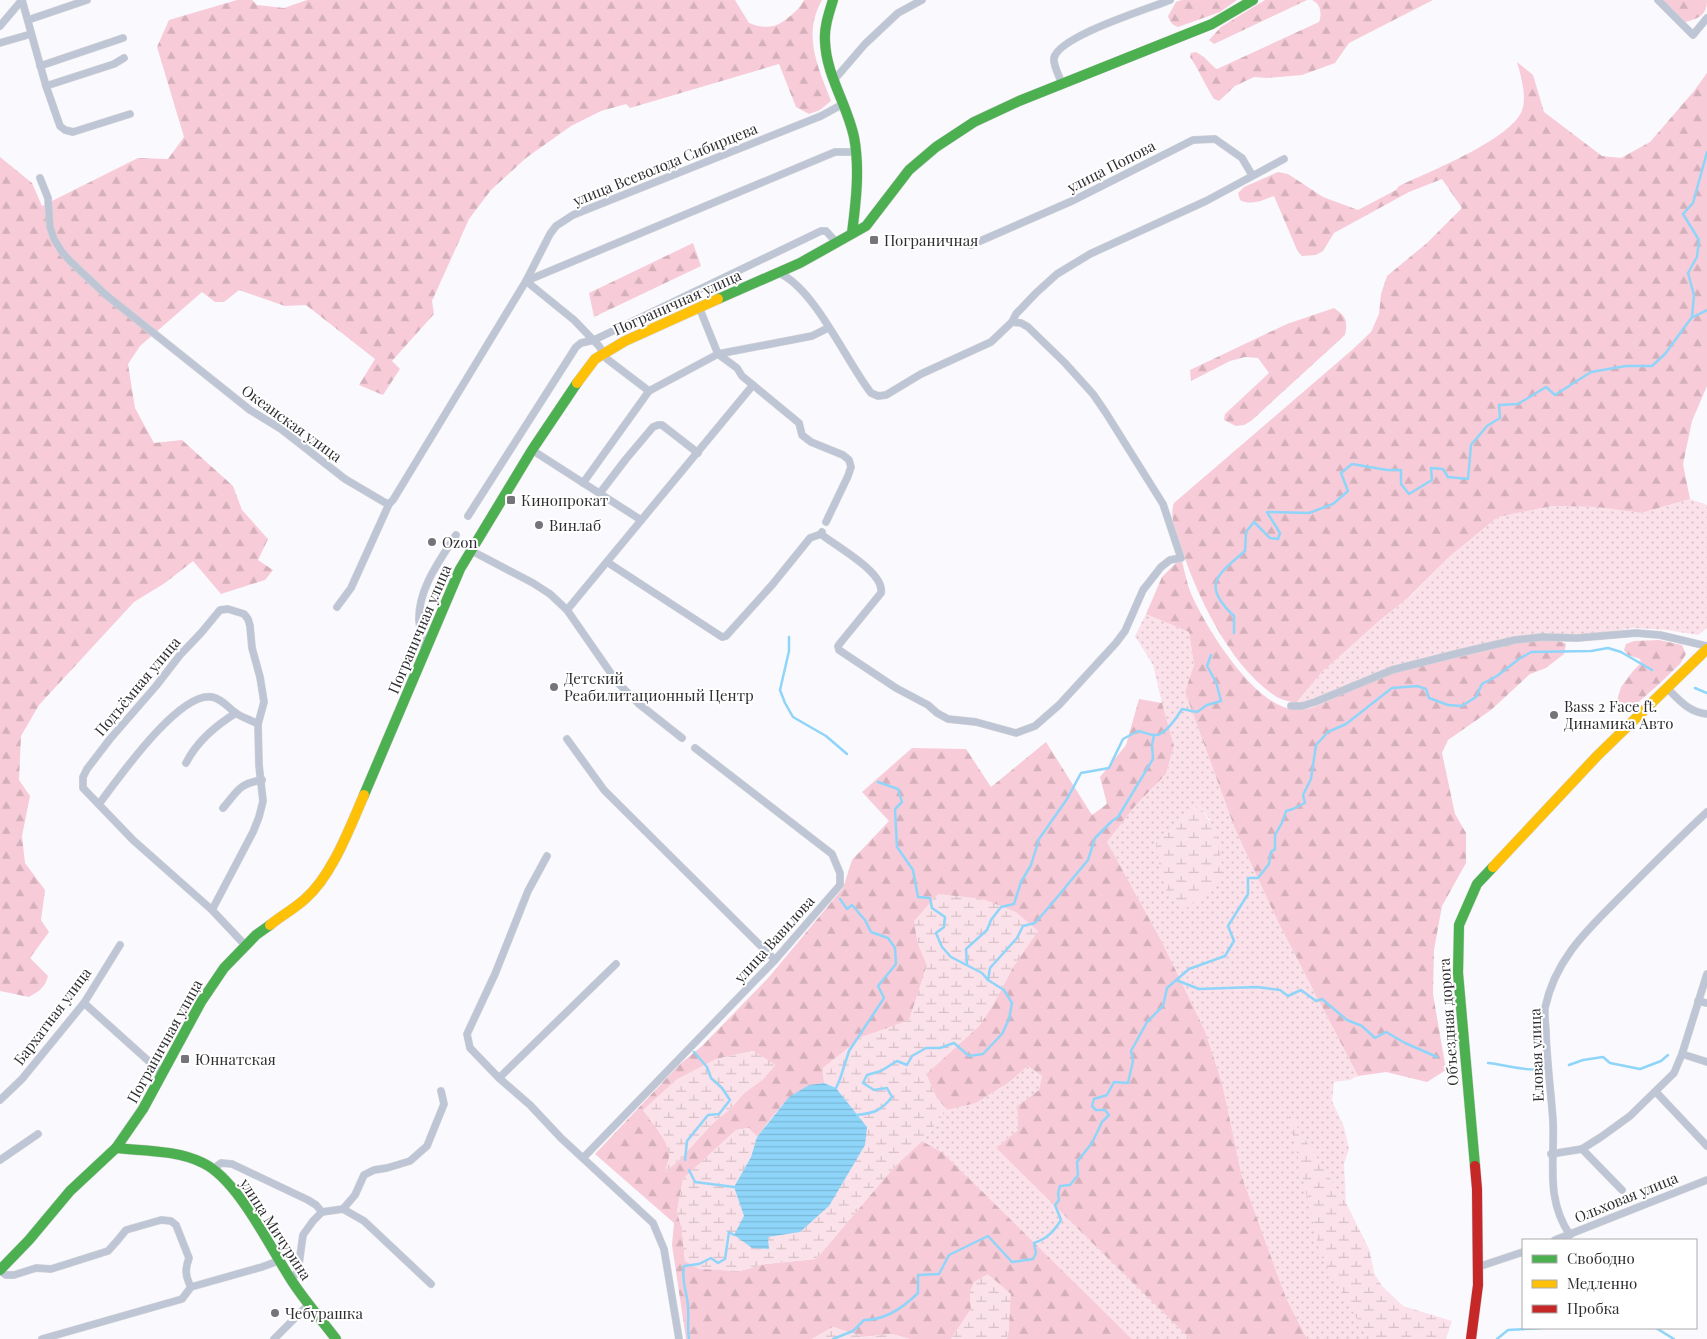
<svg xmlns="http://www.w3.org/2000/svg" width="1707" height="1339" viewBox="0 0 1707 1339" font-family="'Playfair Display',serif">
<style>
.grass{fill:url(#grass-dots);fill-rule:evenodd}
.forest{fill:url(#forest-firs);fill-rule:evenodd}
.wetland{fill:url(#wetland-marsh)}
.water{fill:url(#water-rules)}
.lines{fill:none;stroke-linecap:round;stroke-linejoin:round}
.stream{stroke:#8ed5f9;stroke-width:2.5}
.street-casing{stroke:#d5d5d7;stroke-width:8}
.fast-casing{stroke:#d5d5d7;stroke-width:11}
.slow-casing{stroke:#d5d5d7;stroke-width:11}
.jam-casing{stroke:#d5d5d7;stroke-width:11}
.street{stroke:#bec6d6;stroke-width:7}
.fast{stroke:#4caf50;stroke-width:10}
.slow{stroke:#ffc107;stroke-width:10}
.jam{stroke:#c62828;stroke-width:10}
.poi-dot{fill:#757478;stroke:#fff;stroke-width:2}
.labels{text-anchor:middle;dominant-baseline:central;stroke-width:4;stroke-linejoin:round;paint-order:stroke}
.street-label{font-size:15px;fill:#2e2d30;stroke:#fff}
.poi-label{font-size:15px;fill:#2e2d30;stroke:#fff;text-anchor:start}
</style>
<defs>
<pattern id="grass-dots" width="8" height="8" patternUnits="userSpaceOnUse" patternTransform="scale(1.25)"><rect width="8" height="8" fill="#fbe1e9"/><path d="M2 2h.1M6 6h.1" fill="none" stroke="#d7c1c8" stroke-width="1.8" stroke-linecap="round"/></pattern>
<pattern id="forest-firs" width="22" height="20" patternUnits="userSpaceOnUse" patternTransform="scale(1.25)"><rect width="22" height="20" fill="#f7ccd8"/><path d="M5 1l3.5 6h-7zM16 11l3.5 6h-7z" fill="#d4b0ba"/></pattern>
<pattern id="wetland-marsh" width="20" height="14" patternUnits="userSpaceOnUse" patternTransform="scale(1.25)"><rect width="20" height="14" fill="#fbe1e9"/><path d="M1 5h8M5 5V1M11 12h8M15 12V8" fill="none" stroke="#d7c1c8"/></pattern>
<pattern id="water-rules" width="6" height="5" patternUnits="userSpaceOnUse" patternTransform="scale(1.25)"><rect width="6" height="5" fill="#8ed5f9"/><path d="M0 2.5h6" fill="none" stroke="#7bb7d6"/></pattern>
</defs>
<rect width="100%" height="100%" fill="#faf9fd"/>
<!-- grass -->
<g class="grass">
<polygon points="1690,499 1707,505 1707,628 1698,635 1667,630 1634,628 1595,634 1542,634 1424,658 1398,665 1307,701 1296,703 1322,672 1379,621 1412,595 1450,556 1498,517 1552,506 1597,507 1641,513"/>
<path d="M1146 614 1189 632 1194 665 1185 692 1235 829 1278 922 1358 1076 1350 1080 1334 1082 1332 1101 1344 1127 1349 1149 1344 1164 1346 1203 1289 1115 1362 1328 1371 1339H1307L1286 1298 1242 1177 1222 1083 1205 1031 1162 942 1107 842 1135 806 1166 774 1174 746 1162 703 1153 665 1135 636ZM1199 806 1210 820 1156 843Z"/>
<polygon points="1028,1066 1042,1076 1039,1090 1017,1106 1018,1130 996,1148 1190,1339 1132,1339 943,1153 922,1141 947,1110 976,1103 1008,1083"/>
</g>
<!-- forest -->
<g class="forest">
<path d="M237 0H252L257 5 284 8 307 0H735L749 23C757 26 765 28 774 26 784 23 800 9 804 0H822C802 36 818 66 831 101L820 110 809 114 796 107 779 64 630 108 626 104 601 111 571 126 526 158 491 190 469 219 432 301 434 314 392 361 400 369 383 395 359 385 375 359 306 305 285 306 239 290 224 302H215L202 292 140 346 128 364 135 408 154 443 182 440 233 486 242 510 268 539 258 560 273 570 265 580 221 594 193 561 165 583 134 602 39 705 21 736 19 780 30 796 22 836 25 863 45 890 41 920 49 932 30 958 48 976C45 988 39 991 29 997L0 991V157L32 183 42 206 138 158 168 159 184 137 157 47 169 20Z"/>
<path d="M1182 0H1237L1220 12 1178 27C1172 25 1170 22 1168 16L1176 2Z"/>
<polygon points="1265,0 1307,0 1214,44 1209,40 1221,27"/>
<path d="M1312 0H1433L1349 43 1335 63 1302 75 1267 78 1254 77 1235 86 1219 101 1214 99C1205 85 1199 70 1190 57L1191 53 1196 52 1204 57 1215 68 1217 69 1319 22C1322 14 1321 4 1312 0Z"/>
<path d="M1663 0H1707C1707 15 1699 18 1686 22L1682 20Z"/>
<path d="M1517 62 1533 75 1544 112 1602 156 1621 158 1650 142 1694 91 1707 73V386L1692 421 1683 464 1690 499 1641 513 1597 507 1552 506 1498 517 1450 556 1409 597 1379 621 1322 672 1296 703C1289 701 1280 700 1274 695 1230 666 1195 593 1180 543 1176 529 1169 517 1174 503L1352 350 1371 332 1379 314 1381 294 1387 276 1427 243 1462 208 1442 179 1409 192 1334 233 1323 251 1316 255 1302 256 1297 250 1274 196C1263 200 1251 206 1240 200L1238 193 1244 187 1278 172 1288 174 1323 197 1358 210 1396 190 1399 186C1426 173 1518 137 1523 107 1526 93 1521 76 1517 62Z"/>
<polygon points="693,243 701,266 594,317 589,293"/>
<path d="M1334 308C1346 316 1348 321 1345 335L1251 421 1244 425 1236 426 1224 420 1225 414 1269 373 1258 358 1245 357 1230 361 1191 381 1190 370 1287 324Z"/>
<path d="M1181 558C1185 571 1187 586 1193 598 1209 632 1252 701 1290 709 1307 713 1322 703 1337 697 1354 689 1371 680 1389 674 1425 661 1465 654 1503 646 1517 643 1554 636 1566 644L1564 654 1546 668 1530 674 1491 710 1448 740 1442 753 1455 814 1466 833V863L1442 906 1434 950 1433 994 1446 1070 1427 1082 1386 1072 1358 1076 1278 922 1235 829 1185 692 1194 665 1189 632 1146 614 1162 577Z"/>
<polygon points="1659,640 1682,645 1686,654 1680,664 1658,685 1634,706 1626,708 1617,701 1621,687 1633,671 1641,663 1640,659 1628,655 1624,650 1626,644 1634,641"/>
<path d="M1139 699 1162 703 1174 746 1166 774 1135 806 1107 842 1162 942 1205 1031 1222 1083 1242 1177 1286 1298 1307 1339H1190L996 1148 1018 1130 1017 1106 1039 1090 1042 1076 1028 1066 1008 1083 976 1103 947 1110 936 1097 926 1074 979 1026 993 1005 1012 969 917 941 927 965 909 1021 862 1037 823 1068 824 1083C789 1088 778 1111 757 1137L749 1128 736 1130 683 1179 677 1212 682 1229 685 1261 724 1270 740 1271 765 1264 816 1259 895 1166 922 1141 943 1153 1132 1339H1007L1009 1328 970 1291 971 1309 951 1339H910L892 1334 863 1337 833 1327 812 1339H686L672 1245 674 1223 595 1154 679 1065 703 1045 769 977 843 888 852 860 889 821 862 792 912 748 966 749 991 787 1046 742 1092 815 1107 804 1100 777 1126 745ZM753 1051 775 1065 762 1080 744 1093 730 1109 713 1123 679 1160 666 1171 670 1155 665 1140 716 1059Z"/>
</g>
<!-- wetland -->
<g class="wetland">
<path d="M1199 806C1216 828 1219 845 1223 872L1209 891 1185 909 1168 894 1160 870 1156 843Z"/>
<polygon points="938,894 983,899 1016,912 1038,931 1012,969 993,1005 979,1026 926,1074 936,1097 947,1110 922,1141 895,1166 816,1259 765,1264 740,1271 699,1269 685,1261 682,1229 677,1212 683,1179 736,1130 749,1128 757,1137 751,1157 734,1187 744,1216 769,1248 768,1237 867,1127 836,1088 824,1083 823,1068 862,1037 909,1020 927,965 917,941 914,921"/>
<path d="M754 1051 775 1065 762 1080 744 1093 730 1109 713 1123 679 1160 665 1172C666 1167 669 1161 669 1156 670 1142 651 1123 643 1110L677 1079 716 1059Z"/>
<polygon points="1288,1113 1346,1203 1370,1251 1374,1273 1382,1286 1403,1306 1452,1321 1446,1339 1371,1339 1362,1328 1320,1254"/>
<polygon points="988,1274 1011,1294 1009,1328 1007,1339 951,1339 971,1309 970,1291 974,1282"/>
<polygon points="833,1327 863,1337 892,1334 910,1339 812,1339"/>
</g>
<!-- water -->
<polygon class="water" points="824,1083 836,1088 867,1127 865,1145 829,1206 800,1232 768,1237 769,1249 752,1248 734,1235 744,1216 734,1187 751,1157 757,1137 789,1097 809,1085"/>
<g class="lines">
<!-- stream -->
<g class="stream">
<polyline points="1693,317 1707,310"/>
<path d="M1234 633V616C1201 585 1217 575 1245 551L1246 532 1254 522 1270 538 1278 539 1280 533 1267 512 1309 513 1333 504 1348 491 1341 473 1352 464 1387 470H1401V484L1409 494 1432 480 1431 468 1443 469 1448 477 1468 479 1471 445 1487 426 1500 418 1499 405 1518 404 1546 387 1555 395 1591 372 1626 366H1652L1665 354 1692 317 1694 295 1688 273 1697 257 1699 240 1683 214 1693 203 1707 152"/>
<polyline points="789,637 789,651 780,690 785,703 793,717 826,736 847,754"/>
<polyline points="1695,688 1707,693"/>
<path d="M967 964 966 949 987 930 991 920 1001 907 1014 904 1021 882 1031 865 1039 839 1067 799 1081 773 1109 768 1123 739 1138 731C1144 732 1151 736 1157 735 1167 733 1177 717 1182 709L1197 712 1207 705 1221 701 1216 682 1207 666 1211 655"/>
<polyline points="988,980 990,968 1017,938 1023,926 1035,923 1049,907 1088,860 1095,838 1112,821 1118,817 1153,759 1152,745 1154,735"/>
<polyline points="1176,980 1199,989 1257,987 1280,990 1288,996 1301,990 1316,1001 1322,999 1347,1020 1362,1026 1375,1038 1386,1032 1405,1043 1437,1057"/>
<path d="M1488 1063C1502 1064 1532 1073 1543 1068"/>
<polyline points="1569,1065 1583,1060 1603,1057 1610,1063 1640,1069 1661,1061 1668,1055"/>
<polyline points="836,1088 840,1079 849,1051 884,998 878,986 896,964 895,948 888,938 871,932 865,920 852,905 847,909 840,899"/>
<path d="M857 1115C874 1113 881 1111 892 1097L887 1088 874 1090 863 1083 867 1075 881 1071 897 1061 907 1065 912 1056 926 1048H940L954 1043 969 1056 983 1054 1002 1034 1009 1019 1012 1003 1004 990 988 980 982 973 951 957 942 947 936 933 944 927 945 917 932 908 930 898 918 897 913 870 897 847 895 809 902 802 898 789 878 782"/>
<polyline points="685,1160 687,1141 708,1115 719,1114 730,1100 722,1088 711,1078 707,1067 694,1052"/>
<polyline points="689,1170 695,1182 734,1187"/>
<polyline points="1656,1328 1674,1339"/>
<path d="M689 1339C687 1328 689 1317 688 1306 687 1291 681 1282 684 1266L699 1264 711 1258 718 1263 725 1259 729 1232 734 1235"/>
<path d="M833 1339 853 1331 864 1320C885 1320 904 1307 918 1293V1275L939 1274 949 1255 988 1236 1012 1262 1033 1259 1036 1253 1034 1243C1047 1239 1054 1231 1061 1220L1055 1205 1059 1200 1058 1193 1060 1186 1070 1185 1078 1175 1077 1162 1092 1143 1102 1122 1109 1115 1105 1110H1096L1092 1106 1094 1099 1107 1095 1114 1082 1128 1083 1133 1061 1131 1051 1147 1022 1163 1006 1167 988 1189 969 1225 956 1234 941 1228 926 1248 894V878H1258L1269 864 1271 852 1275 849V835L1283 821 1286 811 1293 809 1305 803 1303 795 1311 779 1316 745 1328 732 1346 724 1392 688 1417 686 1426 689 1429 698 1448 705 1462 706 1476 697 1482 684 1497 676 1519 659 1531 652 1591 651 1608 648 1621 652 1652 670"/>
<polyline points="1497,1339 1508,1330 1542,1328"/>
</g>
<defs>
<g id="street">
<polyline points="22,0 46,86 60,126 65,130 73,132 130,114"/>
<polyline points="1658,0 1693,35 1707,18"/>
<polyline points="28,20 87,0"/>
<polyline points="0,26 22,0"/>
<polyline points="0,43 31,34"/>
<polyline points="40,66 123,38"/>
<polyline points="834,80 865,44 898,13 922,0"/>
<path d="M1062 84C1060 77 1053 66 1054 58 1059 36 1148 9 1170 0"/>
<polyline points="46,86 114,64 124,58"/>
<polyline points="40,178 48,198 50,227 54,239 62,252 70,261 106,295 250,410 281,429 345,479 384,502 389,504 393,500 526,281 550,234 556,226 573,215 821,116 843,104"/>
<polyline points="971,245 1072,201 1193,140 1215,139 1242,158 1252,175"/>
<path d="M779 273C815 289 846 361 871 393L878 396 886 395 921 374 991 342 1012 322 1016 314 1036 293 1057 274 1090 254 1206 201 1284 159"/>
<polyline points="699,307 718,354 737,368 742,376 799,423 802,435 811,442 843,455 849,460 851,467 848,476 826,522"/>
<polyline points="649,391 607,359 599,346 574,320 526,281 835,152 855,152"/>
<polyline points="532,450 641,520"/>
<polyline points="583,483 649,391 718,354 812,336 828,328"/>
<polyline points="600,493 626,459 653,427 658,425 662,425 698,453"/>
<polyline points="468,516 576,347 581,343 594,340 821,231 826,231 837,243"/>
<path d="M821 534C835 546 885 572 881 593L841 642 838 646 839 650 896 688 928 705 937 713 948 719 976 722 1016 733 1035 726 1059 705 1116 643 1125 631 1143 590 1161 567 1170 560 1181 558 1163 504 1106 413 1093 394 1065 363 1028 327 1021 323 1012 322"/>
<polyline points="470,550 533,583 550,594 567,610 617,682 639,704 682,738"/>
<polyline points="607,562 722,637 726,636 772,585 810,538 821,534 822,532"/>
<polyline points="337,607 351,588 389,504"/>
<polyline points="567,610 753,385"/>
<path d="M425 651C423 641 420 630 419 620 418 589 440 560 456 535"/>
<path d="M1668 689C1680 701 1689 712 1707 714"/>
<polyline points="1291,706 1302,706 1315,702 1392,670 1459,653 1515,640 1542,637 1577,638 1636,633 1660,635 1707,646"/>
<polyline points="567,739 604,790 775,960"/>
<path d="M186 763C197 741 215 726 236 713"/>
<path d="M99 804C118 779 179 691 212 697 223 699 229 709 237 714 244 718 251 720 258 724"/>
<path d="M223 808C237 792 239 783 262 780"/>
<polyline points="547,856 528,891 495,974 467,1034 470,1048 499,1078 530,1105 561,1138 653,1223 664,1249 679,1339"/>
<polyline points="212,910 253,832 259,817 263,801 259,765 258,724 264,702 260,677 252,648 250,626 248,619 244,614 228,609 220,610 201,633 180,655 156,686 110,739 87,769 83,777 83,788 133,840 212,910 245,945"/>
<polyline points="1698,1001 1707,1003"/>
<polyline points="84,1003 163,1074"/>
<polyline points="1682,1054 1707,1062"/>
<polyline points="499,1078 616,964"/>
<polyline points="1656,1092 1707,1146"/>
<polyline points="0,1100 22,1079 84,1003 120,945"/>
<polyline points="1582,1149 1622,1190"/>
<polyline points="1551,1154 1582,1149 1601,1137 1630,1116 1674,1073 1682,1054 1707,974"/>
<polyline points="583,1158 775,960 840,885 840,873 832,854 695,748"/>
<polyline points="0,1160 38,1134"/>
<polyline points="213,1169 221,1163 232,1164 308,1200 316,1205 322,1212"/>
<polyline points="343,1209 355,1195 364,1175 374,1170 387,1168 410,1161 427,1146 444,1104 441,1091"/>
<path d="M1570 1235C1545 1199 1555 1161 1553 1121 1551 1092 1547 1063 1546 1034 1546 1026 1544 1016 1545 1008 1556 955 1593 925 1628 889 1654 863 1680 837 1707 812"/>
<polyline points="1555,1240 1707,1180"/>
<polyline points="1478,1267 1523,1252"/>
<path d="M0 1271 6 1275H14L36 1268 51 1269 108 1251 117 1241 126 1230 161 1220 171 1221 176 1225 189 1258C185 1269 185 1276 191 1287"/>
<polyline points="291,1280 298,1271 303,1235 313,1221 322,1212 343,1209 364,1221 431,1284"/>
<polyline points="42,1339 182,1299 191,1287 262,1267 278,1261"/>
<polyline points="274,1339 309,1304"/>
</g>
<g id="fast">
<path d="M833 0C829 13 824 27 825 41 826 75 847 104 854 137 860 168 856 202 852 233"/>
<polyline points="718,299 800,263 866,226 909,170 936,147 974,122 1019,101 1212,24 1253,0"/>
<polyline points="364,795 460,569 532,450 577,383"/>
<path d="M116 1148C144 1151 177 1150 203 1163 237 1179 269 1245 290 1278 303 1299 321 1319 336 1339"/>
<polyline points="1475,1166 1458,973 1459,925 1477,884 1493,867"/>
<polyline points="0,1270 29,1240 70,1191 116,1148 143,1109 201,1002 224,968 256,935 270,925"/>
</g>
<g id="slow">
<polyline points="577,383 595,359 625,341 718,299"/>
<polyline points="1493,867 1597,756 1707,649"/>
<path d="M270 925C281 916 294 909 305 899 332 876 350 827 364 795"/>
</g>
<polyline id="jam" points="1471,1339 1478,1285 1477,1189 1475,1166"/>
</defs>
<!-- street casing -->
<use href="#street" class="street-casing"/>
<!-- fast casing -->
<use href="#fast" class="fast-casing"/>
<!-- slow casing -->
<use href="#slow" class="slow-casing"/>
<!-- jam casing -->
<use href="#jam" class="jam-casing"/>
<!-- street -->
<use href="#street" class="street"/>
<!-- fast -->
<use href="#fast" class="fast"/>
<!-- slow -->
<use href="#slow" class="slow"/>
<!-- jam -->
<use href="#jam" class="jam"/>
</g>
<!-- markers -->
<g class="poi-dot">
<rect x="869" y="235" width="10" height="10" rx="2.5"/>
<rect x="506" y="495" width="10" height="10" rx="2.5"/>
<circle cx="539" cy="525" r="5"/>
<circle cx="432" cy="542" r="5"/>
<circle cx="554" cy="687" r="5"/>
<circle cx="1554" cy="715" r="5"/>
<rect x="180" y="1054" width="10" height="10" rx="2.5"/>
<circle cx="275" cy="1313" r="5"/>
</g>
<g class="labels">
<!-- street labels -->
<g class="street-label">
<text transform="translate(665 164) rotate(-22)">улица Всеволода Сибирцева</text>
<text transform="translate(1111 166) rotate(-27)">улица Попова</text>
<text transform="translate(677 302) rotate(-24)">Пограничная улица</text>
<text transform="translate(292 423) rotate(36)">Океанская улица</text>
<text transform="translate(419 629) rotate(-67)">Пограничная улица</text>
<text transform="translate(137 686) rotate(-50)">Подъёмная улица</text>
<text transform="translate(774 939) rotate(-48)">улица Вавилова</text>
<text transform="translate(52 1016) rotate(-53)">Бархатная улица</text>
<text transform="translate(1448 1022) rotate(-94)">Объездная дорога</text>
<text transform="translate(164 1041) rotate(-61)">Пограничная улица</text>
<text transform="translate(1536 1055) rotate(-92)">Еловая улица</text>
<text transform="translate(1626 1197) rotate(-22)">Ольховая улица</text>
<text transform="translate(276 1229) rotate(57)">улица Мичурина</text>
</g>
<!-- poi labels -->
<g class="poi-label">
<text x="884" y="240">Пограничная</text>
<text x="521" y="500">Кинопрокат</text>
<text x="549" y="525">Винлаб</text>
<text x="442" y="542">Ozon</text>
<text x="564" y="678">Детский<tspan x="564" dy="17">Реабилитационный Центр</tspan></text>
<text x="1564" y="706">Bass 2 Face ft.<tspan x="1564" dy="17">Динамика Авто</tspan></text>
<text x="195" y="1059">Юннатская</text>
<text x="285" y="1313">Чебурашка</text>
</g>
</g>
<!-- legend -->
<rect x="1522" y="1239" width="175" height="90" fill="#ffffff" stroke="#ababac"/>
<rect x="1532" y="1255" width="25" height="8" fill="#4caf50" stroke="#ababac"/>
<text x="1567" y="1264" font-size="15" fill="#2e2d30">Свободно</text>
<rect x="1532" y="1280" width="25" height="8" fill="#ffc107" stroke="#ababac"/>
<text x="1567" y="1289" font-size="15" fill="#2e2d30">Медленно</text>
<rect x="1532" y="1305" width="25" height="8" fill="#c62828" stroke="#ababac"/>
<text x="1567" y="1314" font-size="15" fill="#2e2d30">Пробка</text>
</svg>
